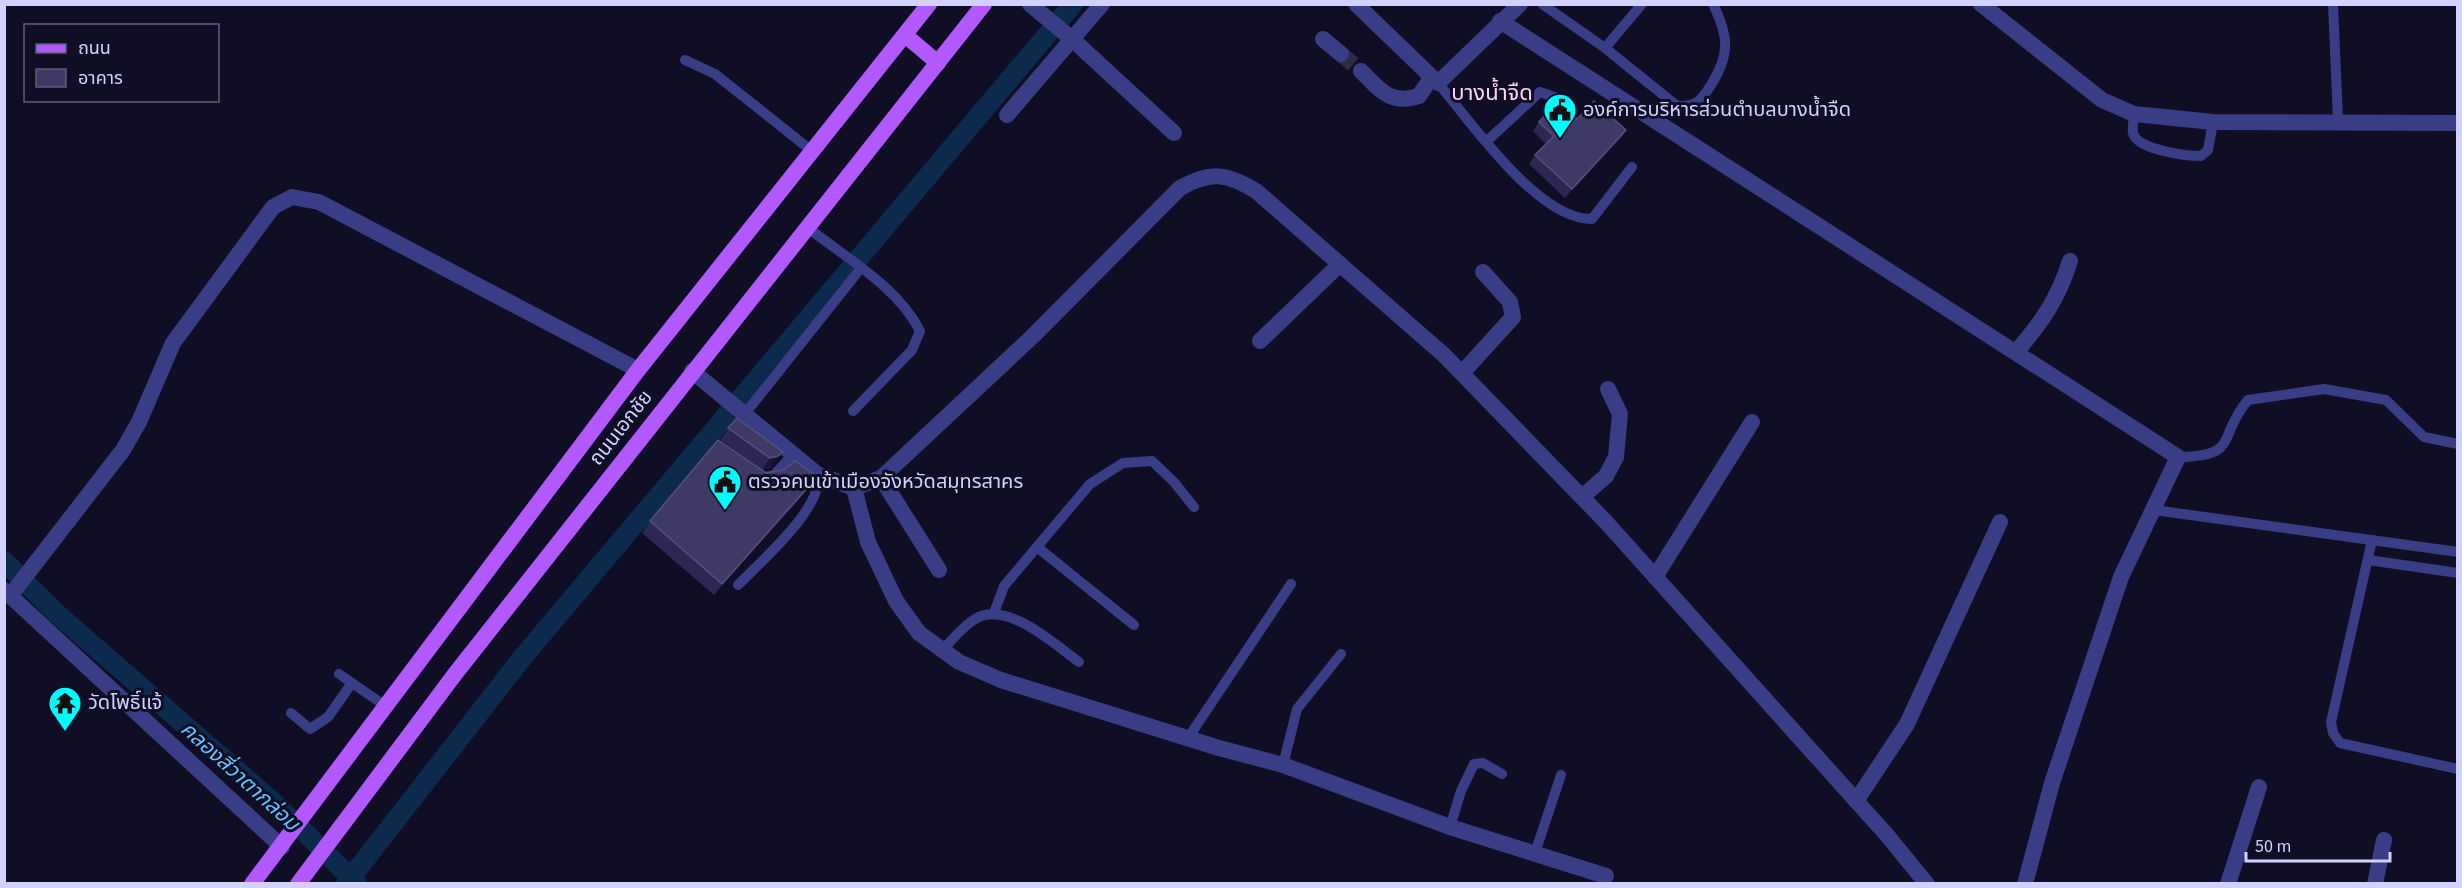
<svg xmlns="http://www.w3.org/2000/svg" width="2462" height="888" viewBox="0 0 2462 888" font-family="'Source Sans 3','Noto Sans Thai',sans-serif">
<style>
.lines{fill:none;stroke-linecap:round;stroke-linejoin:round}
.canal{stroke:#0c2a4b;stroke-width:20}
.minor-tunnel{stroke:#2d2b46;stroke-width:16;stroke-dasharray:16 8;stroke-linecap:butt}
.service{stroke:#393d85;stroke-width:10}
.minor{stroke:#393d85;stroke-width:16}
.tertiary{stroke:#393d85;stroke-width:16}
.primary{stroke:#b159ff;stroke-width:16}
.wall{fill:#2c2753}
.shaded-wall{fill:#191539}
.building{fill:#3e3965;stroke:#55517e;stroke-width:1.5}
.labels{text-anchor:middle;dominant-baseline:central;stroke-width:6;stroke-linejoin:round;paint-order:stroke}
.poi-label{font-size:20px;fill:#d3d2ff;stroke:#100e25;text-anchor:start}
.street-label{font-size:20px;fill:#d3d2ff;stroke:#100e25}
.water-label{font-size:21px;font-style:italic;fill:#60c5ff;stroke:#100e25}
.quarter-label{font-size:22px;fill:#ffd4f4;stroke:#100e25}
</style>
<rect width="100%" height="100%" fill="#100e25"/>
<g class="lines">
<!-- canal -->
<g class="canal">
<polyline points="4,561 55,612 280,808 357,884"/>
<polyline points="346,884 522,658 1073,4"/>
</g>
<!-- minor-tunnel -->
<polyline class="minor-tunnel" points="1341,54 1361,71"/>
<!-- service -->
<g class="service">
<path d="M1542 4 1605 48 1677 106C1696 107 1701 101 1711 85 1730 55 1729 37 1713 4"/>
<polyline points="2333,4 2338,120"/>
<polyline points="1605,48 1642,4"/>
<polyline points="685,60 715,74 812,151"/>
<path d="M1438 83C1471 122 1538 220 1592 219L1632 167"/>
<path d="M2134 114C2134 119 2132 127 2133 133 2137 150 2187 156 2201 156L2208 150 2213 122"/>
<polyline points="1487,141 1540,92 1563,100"/>
<path d="M807 227C846 258 898 287 920 331L912 350 853 411"/>
<polyline points="744,415 861,268"/>
<path d="M2178 457C2241 456 2216 438 2248 400L2324 389 2386 400 2424 437 2458 444"/>
<polyline points="765,477 774,475 792,455"/>
<polyline points="2154,510 2458,552"/>
<polyline points="2372,540 2331,722 2333,733 2340,743 2458,769"/>
<polyline points="1037,547 1134,625"/>
<polyline points="2368,560 2458,573"/>
<path d="M738 585C760 562 826 506 817 474"/>
<polyline points="994,613 1004,586 1090,484 1123,463 1152,461 1174,482 1194,507"/>
<path d="M941 652C951 641 962 627 975 619 1007 600 1054 644 1079 662"/>
<polyline points="339,674 387,707"/>
<polyline points="291,713 310,729 328,717 352,683"/>
<polyline points="1188,738 1291,584"/>
<polyline points="1283,765 1297,709 1341,654"/>
<polyline points="1450,827 1461,791 1474,764 1483,763 1502,774"/>
<polyline points="1535,853 1561,775"/>
</g>
<!-- minor -->
<g class="minor">
<polyline points="1030,4 1072,39 1174,133"/>
<polyline points="1356,4 1438,83 1520,4"/>
<polyline points="1981,4 2102,100 2134,114 2213,122 2458,123"/>
<polyline points="1500,21 2178,457 2121,577 2052,783 2025,884"/>
<polyline points="1323,39 1341,54"/>
<path d="M1361 71C1381 91 1390 105 1419 96L1431 78"/>
<polyline points="1007,115 1102,4"/>
<polyline points="1260,341 1340,264"/>
<path d="M2016 352C2042 322 2058 299 2070 261"/>
<path d="M692 371 817 474 854 488 881 478 1033 336 1180 188C1210 171 1227 173 1256 191L1444 355 1606 522 1886 834 1927 884"/>
<polyline points="1462,373 1513,317 1510,302 1483,272"/>
<polyline points="881,478 939,570"/>
<polyline points="854,488 868,542 896,601 919,633 959,662 1001,680 1219,748 1283,765 1450,827 1606,876"/>
<polyline points="1582,497 1606,476 1616,457 1620,414 1608,389"/>
<polyline points="1655,577 1752,422"/>
<polyline points="10,596 123,450 139,422 173,343 273,207 292,197 319,202 638,370"/>
<polyline points="1856,801 1907,724 2000,522"/>
<polyline points="2228,884 2259,787"/>
<polyline points="2375,884 2384,840"/>
</g>
<!-- tertiary -->
<polyline class="tertiary" points="4,590 282,847"/>
<!-- primary -->
<g class="primary">
<polyline points="905,35 938,63"/>
<polyline points="252,884 638,370 929,4"/>
<polyline points="298,884 455,674 984,4"/>
</g>
</g>
<!-- wall -->
<g class="wall">
<polygon points="1577,119 1626,130 1620,139 1565,198 1529,164 1535,155 1546,144 1533,131 1539,122"/>
<polygon points="737,418 774,463 770,468 762,470 720,440"/>
<polygon points="808,489 714,595 642,533 650,521"/>
</g>
<!-- shaded-wall -->
<g class="shaded-wall">
<polygon points="1626,130 1620,139 1565,198 1572,189"/>
<polygon points="783,452 770,468 762,470 770,458"/>
<polygon points="817,477 808,489 714,595 722,584"/>
</g>
<!-- building -->
<g class="building">
<polygon points="1594,101 1626,130 1572,189 1535,155 1554,136 1539,122 1558,102 1577,119"/>
<polygon points="737,418 783,452 778,456 770,458 728,428"/>
<polygon points="718,440 766,473 784,470 795,461 817,477 722,584 650,521"/>
</g>
<!-- icons -->
<defs>
<symbol id="civic-pin" viewBox="-11 -11 22 30"><path d="M0 17L-7.5 6A9.5 9.5 0 1 1 7.5 6Z" fill="#00fcfd" stroke="#100e25"/><path d="M-.6-6.5H3V-4.5H.6V-3L4-1V1h2V6H-6V1h2V-1L-.6-3ZM-1.2 2.5V6h2.4V2.5Z" fill="#111"/></symbol>
<symbol id="temple-pin" viewBox="-11 -11 22 30"><path d="M0 17L-7.5 6A9.5 9.5 0 1 1 7.5 6Z" fill="#00fcfd" stroke="#100e25"/><path d="M0-6L5-2H3V0L6.5 2.5H4V6H1.5V3h-3V6H-4V2.5H-6.5L-3 0V-2H-5Z" fill="#111"/></symbol>
</defs>
<g fill-rule="evenodd">
<use href="#civic-pin" x="1541" y="91" width="38" height="52"/>
<use href="#civic-pin" x="706" y="463" width="38" height="52"/>
<use href="#temple-pin" x="46" y="684" width="38" height="52"/>
</g>
<g class="labels">
<!-- poi labels -->
<g class="poi-label">
<text x="1583" y="110">องค์การบริหารส่วนตำบลบางน้ำจืด</text>
<text x="748" y="482">ตรวจคนเข้าเมืองจังหวัดสมุทรสาคร</text>
<text x="88" y="703">วัดโพธิ์แจ้</text>
</g>
<!-- street labels -->
<g class="street-label">
<text transform="translate(621 428) rotate(-52)">ถนนเอกชัย</text>
</g>
<!-- water labels -->
<g class="water-label">
<text transform="translate(240 776) rotate(42)">คลองสี่วาตากล่อม</text>
</g>
<!-- quarter labels -->
<g class="quarter-label">
<text x="1492" y="93">บางน้ำจืด</text>
</g>
</g>
<!-- border -->
<rect width="2462" height="888" fill="none" stroke="#d3d2ff" stroke-width="12"/>
<!-- legend -->
<rect x="24" y="24" width="195" height="78" fill="#100e25" stroke="#5e5c7c" stroke-width="1.5"/>
<rect x="36" y="44" width="30" height="9" fill="#b159ff" stroke="#5e5c7c" stroke-width="1.5"/>
<text x="78" y="54" font-size="18" fill="#d3d2ff">ถนน</text>
<rect x="36" y="69" width="30" height="18" fill="#3e3965" stroke="#5e5c7c" stroke-width="1.5"/>
<text x="78" y="84" font-size="18" fill="#d3d2ff">อาคาร</text>
<!-- scale -->
<path d="M2246 852v9h144v-9" fill="none" stroke="#d3d2ff" stroke-width="3"/>
<text x="2255" y="852" font-size="18" fill="#d3d2ff" stroke="#100e25" stroke-width="4.5" paint-order="stroke">50 m</text>
</svg>
